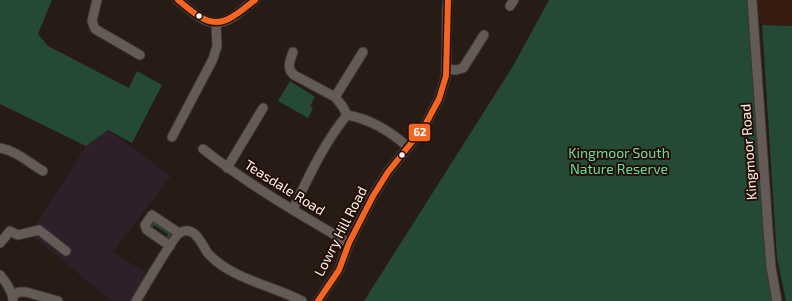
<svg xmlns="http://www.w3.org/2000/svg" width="792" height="301" viewBox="0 0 792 301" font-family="'Exo 2',sans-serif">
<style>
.built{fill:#351c0f}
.education{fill:#2e1f28}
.green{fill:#244935}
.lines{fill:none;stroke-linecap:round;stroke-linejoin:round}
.minor-casing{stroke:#3e3531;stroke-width:11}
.minor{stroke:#645b56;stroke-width:9}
.bus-1-casing{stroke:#230f06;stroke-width:9}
.bus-1{stroke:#f26522;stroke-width:6}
.bus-dot{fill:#fef1ec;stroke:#230f06;stroke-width:1.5}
.labels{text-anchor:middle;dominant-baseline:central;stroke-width:4;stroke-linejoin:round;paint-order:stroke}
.park-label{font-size:14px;fill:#6cdaa3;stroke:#230f06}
.street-label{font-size:14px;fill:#fef1ec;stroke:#230f06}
.line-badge{stroke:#230f06;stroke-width:1.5}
.badge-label{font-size:11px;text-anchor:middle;font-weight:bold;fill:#fff}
</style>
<rect width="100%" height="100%" fill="#261b15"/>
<!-- built -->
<polygon class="built" points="757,0 792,0 792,26 762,25 757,7"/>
<!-- education -->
<polygon class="education" points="108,130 171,176 113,252 150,275 133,301 112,301 33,237 33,230 86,146"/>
<!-- green -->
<g class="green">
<polygon points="0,0 52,0 38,34 48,46 129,88 137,71 162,85 132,143 108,130 86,146 0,104"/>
<polygon points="549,0 748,0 775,301 364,301 513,66"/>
<polygon points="762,25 792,26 792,301 786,301 777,258"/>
<polygon points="290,81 315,97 310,106 313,108 308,118 278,101"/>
<polygon points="153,220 173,232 168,239 165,240 168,234 154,225 151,230 149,222"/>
</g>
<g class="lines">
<defs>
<g id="minor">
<polyline points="97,0 92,21 95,29 140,55"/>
<path d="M178 0C195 14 210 32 233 17 241 12 247 5 255 0"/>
<polyline points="752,0 768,229 771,267 777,301"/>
<polyline points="510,6 514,0"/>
<path d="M293 52C290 61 286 68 294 75L335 97 343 107 347 115"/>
<polyline points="446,69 456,70 463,68 484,35"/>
<polyline points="335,97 363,52"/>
<polyline points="172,137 213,59 217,46 216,23"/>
<path d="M0 148C17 151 29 163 43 171"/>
<path d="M203 149C249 185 299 214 349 243"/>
<polyline points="227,168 263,108"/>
<path d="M293 209C309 176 324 143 347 115 370 119 390 131 408 147"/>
<polyline points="0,243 10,231 18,235 39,230 66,251"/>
<polyline points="170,246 147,230 145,225 152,215 179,233"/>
<path d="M0 275C6 282 12 291 13 300"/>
<polyline points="13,295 19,292 26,292 58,301"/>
<path d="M136 301C142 291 175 234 181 232 195 226 201 243 207 252 209 255 213 258 216 261 239 280 275 287 302 301"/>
<polyline points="318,301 339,270 349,243 373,196 388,172 424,127 439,99 446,76 447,9 448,0"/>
</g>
</defs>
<!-- minor casing -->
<use href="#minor" class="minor-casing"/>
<!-- minor -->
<use href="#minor" class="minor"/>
<defs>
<g id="bus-1">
<path d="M178 0C196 15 212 32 235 15 242 11 248 5 255 0"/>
<polyline points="318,301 339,270 349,243 373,196 388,172 424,127 439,99 446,76 448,0"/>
</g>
</defs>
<!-- bus-1 casing -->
<use href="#bus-1" class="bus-1-casing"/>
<!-- bus-1 -->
<use href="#bus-1" class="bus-1"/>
</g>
<!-- markers -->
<g class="bus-dot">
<circle cx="199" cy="16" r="3.5"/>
<circle cx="402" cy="155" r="3.5"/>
</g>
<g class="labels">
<!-- park labels -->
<g class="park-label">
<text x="619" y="152">Kingmoor South<tspan x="619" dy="16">Nature Reserve</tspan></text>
</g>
<!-- street labels -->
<g class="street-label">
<text transform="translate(748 152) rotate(-94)">Kingmoor Road</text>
<text transform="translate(285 187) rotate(32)">Teasdale Road</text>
<text transform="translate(340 231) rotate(-63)">Lowry Hill Road</text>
</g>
</g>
<rect class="line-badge" x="408" y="123" width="23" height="19" rx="4" fill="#f26522"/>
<g class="badge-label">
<text x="420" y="136">62</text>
</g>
</svg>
